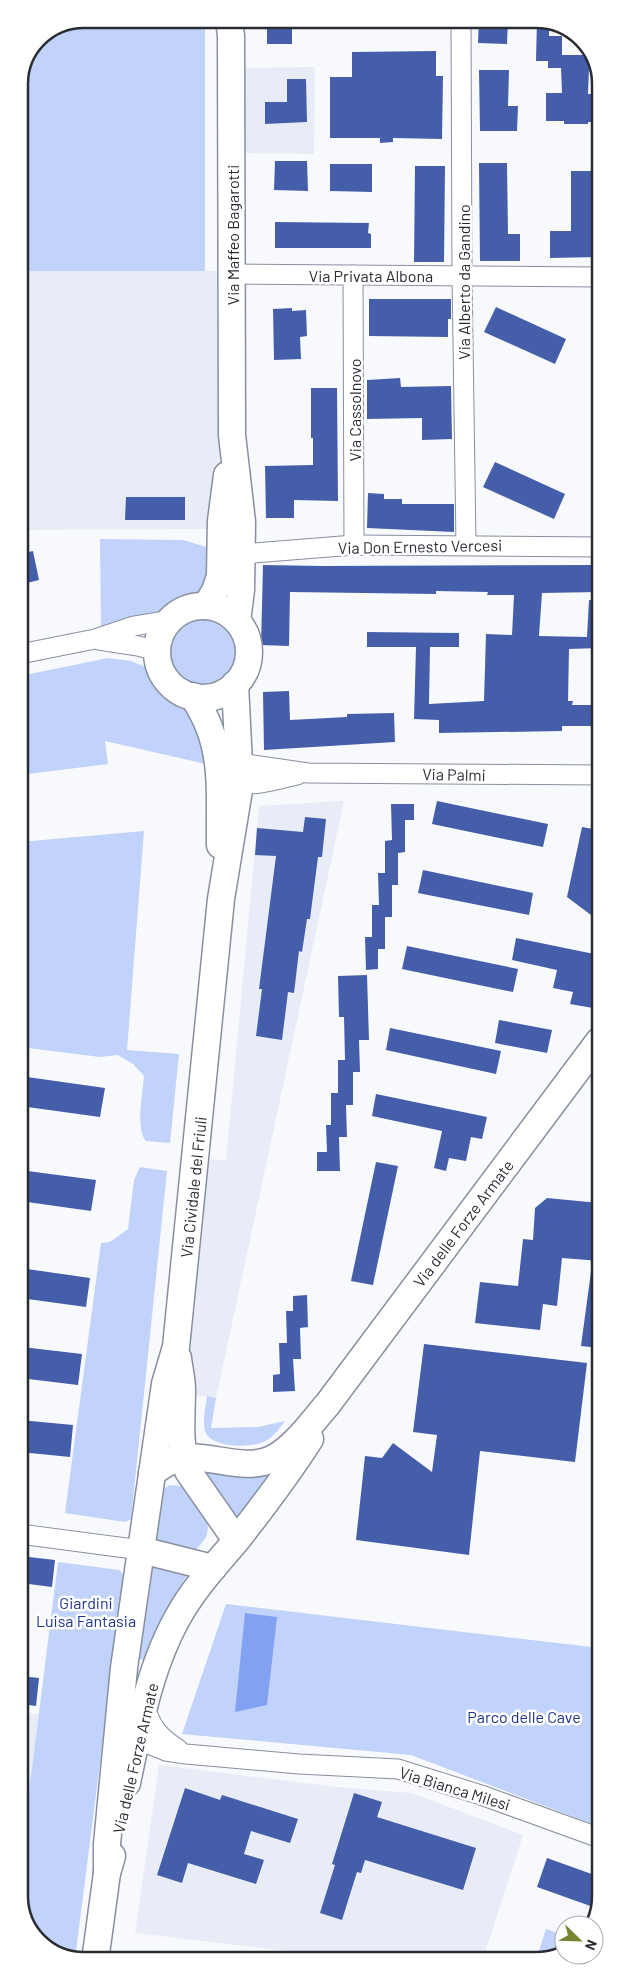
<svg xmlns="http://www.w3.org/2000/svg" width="619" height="1980" viewBox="0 0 619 1980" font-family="Barlow,sans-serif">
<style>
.built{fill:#e8ecf6}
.green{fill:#c1d2fb}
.water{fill:#83a1f2}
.building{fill:#455ea9}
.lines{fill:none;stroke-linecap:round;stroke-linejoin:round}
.street-casing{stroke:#888f9f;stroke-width:21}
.secondary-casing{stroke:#888f9f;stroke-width:29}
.street{stroke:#fff;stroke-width:19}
.secondary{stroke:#fff;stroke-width:26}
.labels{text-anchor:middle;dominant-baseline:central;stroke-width:5;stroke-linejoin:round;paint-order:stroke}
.street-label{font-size:16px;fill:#2a2c33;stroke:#fff}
.park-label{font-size:16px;fill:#1e338f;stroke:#fff}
.rim{fill:none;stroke:#2a2c33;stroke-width:2.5}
</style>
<rect width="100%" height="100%" fill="#f8f9fd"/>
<!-- built -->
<g class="built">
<polygon points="315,67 314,154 236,153 235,68"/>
<polygon points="19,271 232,271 220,529 19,530"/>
<polygon points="344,801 216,1398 182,1393 200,1158 226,1161 259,806"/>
<polygon points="21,1712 39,1714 21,1855"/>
<polygon points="159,1765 337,1787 412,1793 523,1835 483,1959 364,1960 135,1933"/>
</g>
<!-- green -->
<g class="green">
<polygon points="84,19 205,19 205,271 19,271 19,80 38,38"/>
<polygon points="100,539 183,540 213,549 203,594 186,599 165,612 101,629"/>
<circle cx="203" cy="652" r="38"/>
<polygon points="108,658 131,661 148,668 158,687 172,699 190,708 200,725 206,764 105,741 108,764 20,775 20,676"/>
<path d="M144 831 127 1050 179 1054 170 1143 146 1141C135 1129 143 1092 144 1076L133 1064 118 1055 100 1057 20 1047V842Z"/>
<polygon points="140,1167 167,1171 131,1519 125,1522 65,1513 101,1243 110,1242 128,1229 134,1180"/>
<path d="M207 1396 216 1398 211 1428 258 1427 285 1421C279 1429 274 1436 266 1441 253 1448 211 1449 205 1431 202 1422 206 1406 207 1396Z"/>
<polygon points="278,1467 239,1523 203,1469"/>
<path d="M169 1485 182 1486C194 1500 214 1516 206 1537 203 1542 197 1548 194 1552L157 1542 153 1529 159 1493Z"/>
<polygon points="151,1560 189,1572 163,1615 146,1660 136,1659"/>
<polygon points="58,1562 119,1570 124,1575 75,1959 41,1945 21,1913 21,1855"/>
<polygon points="226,1604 600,1648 600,1827 411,1755 182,1734"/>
<polygon points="546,1929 564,1935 564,1951 552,1959 538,1954"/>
</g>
<!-- water -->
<polygon class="water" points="245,1613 277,1617 267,1705 235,1712"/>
<!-- building -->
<g class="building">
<rect x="267" y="19" width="25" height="25"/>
<polygon points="479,19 508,19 507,44 478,43"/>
<polygon points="537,19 549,23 549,36 562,36 562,55 591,55 598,67 598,69 589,69 588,94 598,94 598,122 588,122 588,124 564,124 564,121 546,121 546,93 562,93 561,68 548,68 548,61 536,61"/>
<polygon points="436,51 436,76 443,76 442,139 393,138 393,142 380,143 380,138 330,138 330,77 352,77 352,52"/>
<polygon points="479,70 509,70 508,106 518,106 517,131 480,131"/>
<polygon points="287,79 306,79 307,122 265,124 265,102 287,102"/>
<polygon points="275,161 307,161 308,191 274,190"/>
<polygon points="479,163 507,163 508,234 520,234 520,261 480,261"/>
<polygon points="330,164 372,164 372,192 330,191"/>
<polygon points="415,166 445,166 444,262 414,262"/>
<polygon points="571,171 598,171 598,257 550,258 550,231 571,231"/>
<polygon points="275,222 369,223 368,233 371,234 371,248 275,248"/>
<polygon points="369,299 451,299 451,319 448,319 448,337 369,336"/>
<polygon points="496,307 566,339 555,364 484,332"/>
<polygon points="292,308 292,311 306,310 307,336 300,337 301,359 274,360 273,309"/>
<polygon points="400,378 401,387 451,386 452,439 422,440 422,418 367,419 367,380"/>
<polygon points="311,388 337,388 338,501 294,500 294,518 266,518 265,466 313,465 313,438 311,438"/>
<polygon points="495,462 565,494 554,519 483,487"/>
<polygon points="368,493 384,494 384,499 402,499 402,504 454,504 454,532 367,528"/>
<polygon points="126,497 185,497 185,520 125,520"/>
<polygon points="33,551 39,580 19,585 19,554"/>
<polygon points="263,565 322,566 599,565 599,592 542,593 539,636 587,637 589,600 599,601 599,648 569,649 568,701 573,701 572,705 599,705 599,726 562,726 562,731 439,733 439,720 414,719 416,647 367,647 367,632 459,633 459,647 430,647 429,704 484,701 486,634 512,635 514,595 487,595 488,592 436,591 436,594 290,592 289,646 261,645"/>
<polygon points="289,691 290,720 347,717 347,714 394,713 395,742 264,750 263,692"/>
<polygon points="437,801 548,824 543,847 432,824"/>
<polygon points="391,804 414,804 414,820 405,820 405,852 398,853 398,885 392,885 392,917 385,917 385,949 378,949 378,969 366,970 365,937 372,937 372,905 379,905 378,873 385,873 385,841 392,840"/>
<polygon points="305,817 326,819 322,857 318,857 310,919 307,919 302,952 299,951 294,993 288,992 282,1040 256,1036 262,989 259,989 276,856 255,855 257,828 303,832"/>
<polygon points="582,827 593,829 599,840 599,921 567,897"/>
<polygon points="423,870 533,893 529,915 418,893"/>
<polygon points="516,938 599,955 599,1000 593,1008 570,1004 573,992 553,988 557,970 512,960"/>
<polygon points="407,946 518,969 513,992 402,969"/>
<polygon points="367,975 369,1040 359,1040 360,1072 353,1072 353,1105 346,1105 347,1137 339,1137 340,1171 317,1171 317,1152 327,1152 326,1125 331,1125 331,1093 338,1093 338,1060 345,1060 344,1017 339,1017 338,976"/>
<polygon points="499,1020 552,1030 547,1053 495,1043"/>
<polygon points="390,1028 501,1051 496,1074 386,1050"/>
<polygon points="20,1076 105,1088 100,1117 20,1106"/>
<polygon points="376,1094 487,1117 482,1139 471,1137 466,1161 449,1158 446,1171 434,1168 442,1131 372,1116"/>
<polygon points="376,1162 398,1166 373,1285 351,1281"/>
<polygon points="20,1170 96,1180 91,1211 20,1201"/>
<polygon points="547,1198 599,1203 600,1261 562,1258 557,1306 543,1304 540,1330 475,1323 480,1282 518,1286 523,1239 533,1240 535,1208"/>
<polygon points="592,1264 600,1264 600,1348 581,1346"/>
<polygon points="20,1268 90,1278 86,1307 20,1298"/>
<polygon points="307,1295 308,1327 300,1328 301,1359 293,1359 295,1391 273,1392 273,1375 280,1374 279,1343 287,1343 286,1311 293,1311 293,1296"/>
<polygon points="424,1344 587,1363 575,1462 480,1451 469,1555 356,1540 365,1456 382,1458 393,1443 432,1472 437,1435 413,1432"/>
<polygon points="22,1347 82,1354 78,1385 20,1378"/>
<polygon points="20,1420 73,1425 70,1457 20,1452"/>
<polygon points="20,1556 55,1560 52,1587 21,1583"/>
<polygon points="21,1676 39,1678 36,1706 21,1704"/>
<polygon points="185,1788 220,1800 222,1795 298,1819 290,1843 251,1831 244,1854 264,1860 256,1884 188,1863 182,1883 157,1875"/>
<polygon points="354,1793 382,1802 377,1817 476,1848 463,1890 365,1860 361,1873 357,1872 342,1920 320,1913 335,1865 332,1864"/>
<polygon points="547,1858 600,1877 600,1896 596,1908 537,1887"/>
</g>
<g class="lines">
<defs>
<g id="street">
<polyline points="461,19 462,275 466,545"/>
<polyline points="233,274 598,277"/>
<polyline points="353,275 354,545"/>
<polyline points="242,554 354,545 599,547"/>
<polyline points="99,640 138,646 158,651"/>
<polyline points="20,654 95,639 134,626 170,620"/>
<polyline points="240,763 308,773 599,775"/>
<path d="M229 780C252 789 274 780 297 775"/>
<polyline points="20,1534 141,1550"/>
<path d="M145 1707C151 1727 160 1738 178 1749"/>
<polyline points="136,1739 166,1751 186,1754 299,1764 398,1769 481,1795 600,1838"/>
</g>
<g id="secondary">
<polyline points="229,19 231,36 232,435 242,522 241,590 237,621"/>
<polyline points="206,606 215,591 220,576 221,521 227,475"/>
<circle cx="203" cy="652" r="46"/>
<path d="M193 696C199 706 205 716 209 727 224 765 219 806 220 845"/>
<path d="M178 1358C179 1368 182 1379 182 1389 182 1417 178 1444 188 1471L236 1540"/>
<path d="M152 1473C160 1467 167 1462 176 1459 205 1451 242 1473 272 1459 294 1448 311 1423 327 1405L599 1041"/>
<polyline points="141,1550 213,1568"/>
<path d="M127 1783C139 1725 151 1661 182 1610 197 1585 217 1563 236 1541 262 1508 287 1475 310 1439"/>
<polyline points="107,1873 107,1844 124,1668 165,1384 176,1347 221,899 240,784 235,684"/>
<polyline points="95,1961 107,1873 112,1856"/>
</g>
</defs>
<!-- street casing -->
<use href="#street" class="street-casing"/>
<!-- secondary casing -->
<use href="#secondary" class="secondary-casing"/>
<!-- street -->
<use href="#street" class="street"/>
<!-- secondary -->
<use href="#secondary" class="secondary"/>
</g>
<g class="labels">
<!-- street labels -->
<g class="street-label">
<text transform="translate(232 235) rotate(-90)">Via Maffeo Bagarotti</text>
<text x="371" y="275">Via Privata Albona</text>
<text transform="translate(463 282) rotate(-90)">Via Alberto da Gandino</text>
<text transform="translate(354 410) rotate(-90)">Via Cassolnovo</text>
<text transform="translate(420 546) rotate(-1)">Via Don Ernesto Vercesi</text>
<text transform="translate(454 774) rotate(1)">Via Palmi</text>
<text transform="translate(193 1187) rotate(-84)">Via Cividale del Friuli</text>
<text transform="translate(463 1223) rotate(-53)">Via delle Forze Armate</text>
<text transform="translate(135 1758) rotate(-77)">Via delle Forze Armate</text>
<text transform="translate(455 1788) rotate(17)">Via Bianca Milesi</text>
</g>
<!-- park labels -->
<g class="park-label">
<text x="86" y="1602">Giardini<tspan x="86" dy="18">Luisa Fantasia</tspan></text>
<text x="524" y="1716">Parco delle Cave</text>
</g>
</g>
<!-- crop -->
<path d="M0 0H619V1980H0ZM84 28H536A56 56 0 0 1 592 84V1896A56 56 0 0 1 536 1952H84A56 56 0 0 1 28 1896V84A56 56 0 0 1 84 28Z" fill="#fff" fill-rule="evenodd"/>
<path class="rim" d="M84 28H536A56 56 0 0 1 592 84V1896A56 56 0 0 1 536 1952H84A56 56 0 0 1 28 1896V84A56 56 0 0 1 84 28Z"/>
<!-- north arrow -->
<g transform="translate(579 1940) rotate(113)"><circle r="24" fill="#ffffff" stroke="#aaabad"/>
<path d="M0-4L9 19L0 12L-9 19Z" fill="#778432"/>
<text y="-8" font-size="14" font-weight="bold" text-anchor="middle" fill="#2a2c33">N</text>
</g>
</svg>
